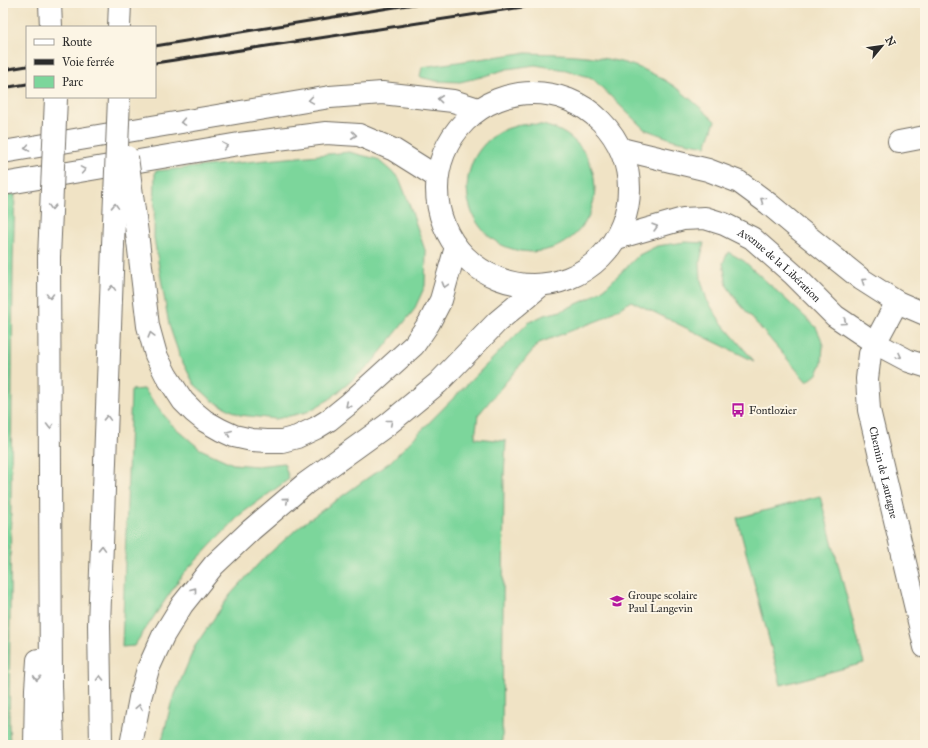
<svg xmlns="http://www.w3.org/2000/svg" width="928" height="748" viewBox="0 0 928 748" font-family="'IM FELL Great Primer',serif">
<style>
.green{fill:#7cd69b;stroke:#548063}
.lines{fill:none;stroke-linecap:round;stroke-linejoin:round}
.street-casing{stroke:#706b61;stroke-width:24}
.secondary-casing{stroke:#706b61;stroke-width:24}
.primary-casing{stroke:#706b61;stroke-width:24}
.highway-casing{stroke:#706b61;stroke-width:24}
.street{stroke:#fff;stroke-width:22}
.secondary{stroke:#fff;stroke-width:22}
.primary{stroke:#fff;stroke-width:22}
.highway{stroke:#fff;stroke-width:22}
.rail{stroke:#2b2b2b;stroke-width:3}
.highway-bridge-casing{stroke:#706b61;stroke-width:24;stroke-linecap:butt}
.highway-bridge{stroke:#fff;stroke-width:22}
.oneway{stroke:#a0a0a0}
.labels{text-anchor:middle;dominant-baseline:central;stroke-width:4;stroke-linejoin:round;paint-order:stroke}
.street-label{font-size:11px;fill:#2b2b2b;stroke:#fcf5e5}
.poi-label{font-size:11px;fill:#2b2b2b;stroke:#fcf5e5;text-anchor:start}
</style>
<rect width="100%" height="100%" fill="#fcf5e5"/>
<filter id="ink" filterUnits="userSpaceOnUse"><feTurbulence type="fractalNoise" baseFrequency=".025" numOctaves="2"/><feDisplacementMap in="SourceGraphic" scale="8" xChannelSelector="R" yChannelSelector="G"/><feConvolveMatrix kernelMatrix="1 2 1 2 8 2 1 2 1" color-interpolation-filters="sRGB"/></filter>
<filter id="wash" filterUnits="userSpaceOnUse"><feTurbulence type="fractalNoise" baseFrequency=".012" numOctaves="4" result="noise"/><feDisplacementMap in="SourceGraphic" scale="16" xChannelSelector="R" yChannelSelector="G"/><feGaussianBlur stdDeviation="0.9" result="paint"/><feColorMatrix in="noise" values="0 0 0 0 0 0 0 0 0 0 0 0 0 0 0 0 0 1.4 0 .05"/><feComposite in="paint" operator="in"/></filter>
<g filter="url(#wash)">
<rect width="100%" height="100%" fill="#f0e3c5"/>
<!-- green -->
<g class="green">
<path d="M522 53C566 54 618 54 657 76 679 87 697 105 715 121L706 146 674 140 644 129 592 78 566 70 535 65 507 69 481 77 460 82 436 81 420 77 422 67Z"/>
<circle cx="531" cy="188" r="64"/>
<polygon points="349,152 377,159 399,178 407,198 426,253 425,286 414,310 371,364 330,399 307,412 276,419 240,415 213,401 194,384 180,357 169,325 154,238 155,171"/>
<polygon points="15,194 13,264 9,726 10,745 3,745 3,196"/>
<polygon points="685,242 704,243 700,262 701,280 707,300 720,321 754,361 631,301 602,319 539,343 478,415 475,438 506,441 504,476 502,745 161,745 171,704 195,646 230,595 261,561 300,526 390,462 528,323 544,315 561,311 590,298 607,286 639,255 657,246"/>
<polygon points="728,252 744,261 816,327 823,343 822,363 817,374 807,382 739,303 727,286 723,263"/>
<polygon points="144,389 170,423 200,449 233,464 257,466 284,463 289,479 241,514 183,574 134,646 122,647 131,390"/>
<polygon points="820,496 864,663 781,685 737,518"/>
</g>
</g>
<g filter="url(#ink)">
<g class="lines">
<defs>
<g id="street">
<polyline points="899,142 925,137"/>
<path id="s1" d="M897 302 875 343 870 354 867 379 869 410 925 647"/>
</g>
<g id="secondary">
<polyline points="621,149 708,170 739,182 769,204 800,230 861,279 897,302 925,314"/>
<path id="s2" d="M617 238 683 219 705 218 724 224 752 238 793 274 835 316 875 343 909 361 925 366"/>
</g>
<g id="primary">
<circle cx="533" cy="189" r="96"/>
<polyline points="3,152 330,97 382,93 453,101 478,109"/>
<polyline points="3,184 239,144 326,133 359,135 394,150 437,177"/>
</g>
<g id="highway">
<polyline points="50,3 51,27"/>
<polyline points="119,27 120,3"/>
<polyline points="138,241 148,326 156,355 166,375 183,401 194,412 205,421 221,430 234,436 252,440 267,441 282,441 297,437 316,428 329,420 350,403 414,345 429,323 441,300 456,247"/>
<polyline points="49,257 51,686 53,745"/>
<polyline points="35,745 36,689 38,660"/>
<polyline points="101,745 99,625 113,245"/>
<polyline points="131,745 140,698 148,669 163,636 182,605 214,565 251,530 305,484 387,425 438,383 497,322 540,286"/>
</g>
</defs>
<!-- street casing -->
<use href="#street" class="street-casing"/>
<!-- secondary casing -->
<use href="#secondary" class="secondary-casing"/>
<!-- primary casing -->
<use href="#primary" class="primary-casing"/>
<!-- highway casing -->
<use href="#highway" class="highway-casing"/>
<!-- street -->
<use href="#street" class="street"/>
<!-- secondary -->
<use href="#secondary" class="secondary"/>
<!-- primary -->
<use href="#primary" class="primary"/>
<!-- highway -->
<use href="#highway" class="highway"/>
<!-- rail -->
<g class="rail">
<polyline points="155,46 420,3"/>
<polyline points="155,63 549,3"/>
<polyline points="3,70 27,66"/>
<polyline points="3,88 27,84"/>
</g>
<defs>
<g id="highway-bridge">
<polyline points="127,157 138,241"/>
<polyline points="113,245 119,98"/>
<polyline points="49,257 56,98"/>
</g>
</defs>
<!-- highway-bridge casing -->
<use href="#highway-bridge" class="highway-bridge-casing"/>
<!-- highway-bridge -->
<use href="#highway-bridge" class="highway-bridge"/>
</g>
<!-- one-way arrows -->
<defs><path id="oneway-chevron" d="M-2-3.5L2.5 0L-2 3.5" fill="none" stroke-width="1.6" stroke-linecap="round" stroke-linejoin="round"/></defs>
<g class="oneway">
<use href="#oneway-chevron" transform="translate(440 99) rotate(-174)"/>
<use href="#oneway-chevron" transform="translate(311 100) rotate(171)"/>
<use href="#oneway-chevron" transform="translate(183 122) rotate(170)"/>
<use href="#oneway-chevron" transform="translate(354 135) rotate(6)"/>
<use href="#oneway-chevron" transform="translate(225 146) rotate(-10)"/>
<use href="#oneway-chevron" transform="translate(27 148) rotate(170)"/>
<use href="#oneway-chevron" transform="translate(83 170) rotate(-10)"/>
<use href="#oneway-chevron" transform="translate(763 200) rotate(-144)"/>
<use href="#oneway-chevron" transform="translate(115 206) rotate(-88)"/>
<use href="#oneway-chevron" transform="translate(52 207) rotate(92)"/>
<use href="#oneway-chevron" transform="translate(655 227) rotate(-16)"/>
<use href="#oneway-chevron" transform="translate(864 281) rotate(-146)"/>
<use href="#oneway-chevron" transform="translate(445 285) rotate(106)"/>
<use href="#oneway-chevron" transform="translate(112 288) rotate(-88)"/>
<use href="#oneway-chevron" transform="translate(50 296) rotate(90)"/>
<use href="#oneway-chevron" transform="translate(844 322) rotate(35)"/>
<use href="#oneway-chevron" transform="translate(151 335) rotate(-105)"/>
<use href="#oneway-chevron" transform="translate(899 356) rotate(27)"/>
<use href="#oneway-chevron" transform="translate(348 405) rotate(140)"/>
<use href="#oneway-chevron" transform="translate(107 418) rotate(-88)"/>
<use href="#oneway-chevron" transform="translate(390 422) rotate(-39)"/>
<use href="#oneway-chevron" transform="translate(50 426) rotate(90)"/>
<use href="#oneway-chevron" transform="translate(229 433) rotate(-157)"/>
<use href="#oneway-chevron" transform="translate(286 500) rotate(-40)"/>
<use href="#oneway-chevron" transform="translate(102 548) rotate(-88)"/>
<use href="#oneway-chevron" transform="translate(194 590) rotate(-52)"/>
<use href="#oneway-chevron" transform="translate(37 678) rotate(94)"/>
<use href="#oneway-chevron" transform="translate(100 678) rotate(-91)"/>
<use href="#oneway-chevron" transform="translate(139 707) rotate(-79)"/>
</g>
</g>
<!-- icons -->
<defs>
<symbol id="bus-bare" viewBox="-9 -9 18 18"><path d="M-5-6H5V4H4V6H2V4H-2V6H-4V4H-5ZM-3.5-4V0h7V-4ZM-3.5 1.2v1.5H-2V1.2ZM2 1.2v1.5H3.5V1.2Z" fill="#b5179e" stroke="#fcf5e5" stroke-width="2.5" paint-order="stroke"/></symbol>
<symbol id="school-bare" viewBox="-9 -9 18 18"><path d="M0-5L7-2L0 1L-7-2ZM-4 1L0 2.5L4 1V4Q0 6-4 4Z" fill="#b5179e" stroke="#fcf5e5" stroke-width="2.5" paint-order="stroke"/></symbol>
</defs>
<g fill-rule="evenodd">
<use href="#bus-bare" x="728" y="400" width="20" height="20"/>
<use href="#school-bare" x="607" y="591" width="20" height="20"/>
</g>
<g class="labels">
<!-- street labels -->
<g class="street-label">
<text stroke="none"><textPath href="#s2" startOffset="180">Avenue de la Libération</textPath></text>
<text stroke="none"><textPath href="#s1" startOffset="179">Chemin de Lautagne</textPath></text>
</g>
<!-- poi labels -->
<g class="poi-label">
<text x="749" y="410">Fontlozier</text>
<text x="628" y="595">Groupe scolaire<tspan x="628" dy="13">Paul Langevin</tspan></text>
</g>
</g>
<!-- margin -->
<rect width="928" height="748" fill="none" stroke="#fcf5e5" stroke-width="16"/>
<!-- legend -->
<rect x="26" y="26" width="130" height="72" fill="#fcf5e5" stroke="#a8a49b"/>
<rect x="34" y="39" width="20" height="6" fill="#ffffff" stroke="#a8a49b"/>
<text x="62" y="46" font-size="12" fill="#2b2b2b">Route</text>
<rect x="34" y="59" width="20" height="6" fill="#2b2b2b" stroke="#a8a49b"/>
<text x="62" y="66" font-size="12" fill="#2b2b2b">Voie ferrée</text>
<rect x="34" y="76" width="20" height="12" fill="#7cd69b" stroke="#a8a49b"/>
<text x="62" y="86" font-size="12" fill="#2b2b2b">Parc</text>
<!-- north arrow -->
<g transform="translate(882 46) rotate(61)" stroke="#fcf5e5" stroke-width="3" paint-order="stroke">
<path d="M0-3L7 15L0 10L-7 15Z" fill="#2b2b2b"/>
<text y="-6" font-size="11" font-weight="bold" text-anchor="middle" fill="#2b2b2b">N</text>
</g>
</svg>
